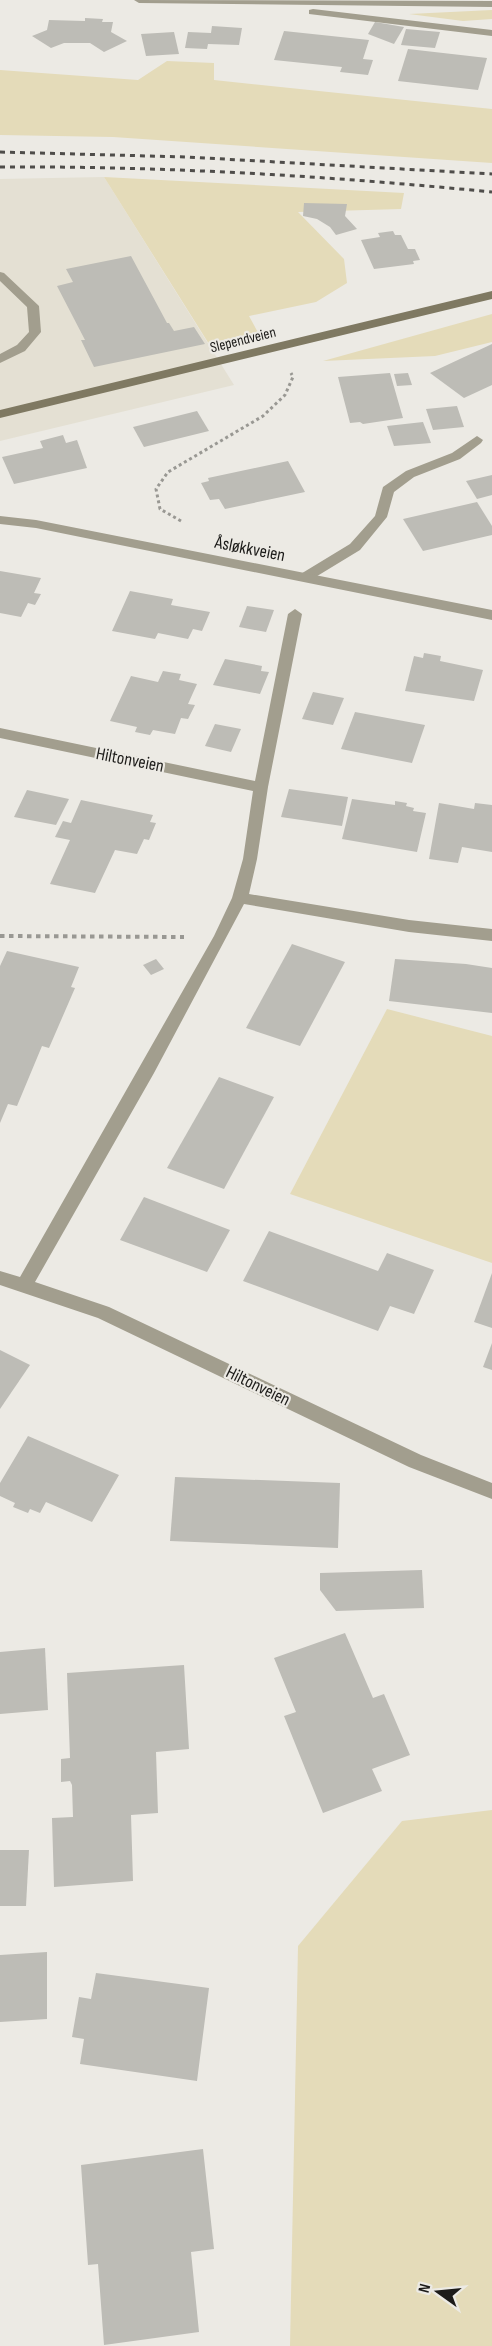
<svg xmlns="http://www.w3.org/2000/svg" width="492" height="2346" viewBox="0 0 492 2346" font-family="'Sofia Sans Condensed',sans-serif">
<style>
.built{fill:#e4e0d3}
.green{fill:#e4dbb9}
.building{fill:#bdbcb6}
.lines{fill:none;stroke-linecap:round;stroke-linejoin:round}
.path-far1{stroke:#999893;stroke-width:3;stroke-dasharray:3 3;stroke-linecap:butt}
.path{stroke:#999893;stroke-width:4;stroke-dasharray:4.5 4.5;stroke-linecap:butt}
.service{fill:#a29e8e;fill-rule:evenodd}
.minor{fill:#a29e8e;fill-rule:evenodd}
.secondary{fill:#7f7962;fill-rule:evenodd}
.rail{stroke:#4f4d4a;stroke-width:3;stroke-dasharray:5 5;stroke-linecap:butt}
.labels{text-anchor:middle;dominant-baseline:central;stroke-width:4.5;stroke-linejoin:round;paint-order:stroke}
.far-street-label{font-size:15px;fill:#1c1b19;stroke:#eceae4}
.street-label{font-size:18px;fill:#1c1b19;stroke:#eceae4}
</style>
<rect width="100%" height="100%" fill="#eceae4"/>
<!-- built -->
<polygon class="built" points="104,177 234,385 0,441 0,179"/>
<!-- green -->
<g class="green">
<polygon points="492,10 492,19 463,21 409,14"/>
<polygon points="167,61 214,63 214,80 492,109 492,163 113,137 0,135 0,70 138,80"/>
<polygon points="104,177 404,193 401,209 298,212 344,259 347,283 316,302 249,316 261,338 209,344"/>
<polygon points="492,314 492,342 435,356 323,361"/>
<polygon points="387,1009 492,1036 492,1263 290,1194"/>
<polygon points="492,1810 492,2346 290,2346 298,1946 402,1821"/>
</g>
<!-- building -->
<g class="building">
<polygon points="85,18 103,19 102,22 113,22 111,32 127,41 104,52 90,43 64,43 51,48 32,36 47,30 49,20 85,21"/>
<polygon points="375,22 404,27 394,44 368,34"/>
<polygon points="212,26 242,28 239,45 208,44 207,49 185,48 188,32 211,33"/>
<polygon points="406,29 440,32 435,48 401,45"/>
<polygon points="284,31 369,40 363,59 373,60 368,75 340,72 342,67 274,60"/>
<polygon points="174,32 179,54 146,56 141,34"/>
<polygon points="408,49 487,58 478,90 398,81"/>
<polygon points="304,203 347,204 345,216 357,229 336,235 330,227 317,219 303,216"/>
<polygon points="393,231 395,235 401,235 408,249 415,249 420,260 413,261 414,264 374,269 361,240 380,237 378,233"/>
<polygon points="131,256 167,323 169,323 174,331 194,327 205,344 94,367 81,340 85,340 57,286 73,282 66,269"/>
<polygon points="492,344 492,385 464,398 430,373"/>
<polygon points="390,373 403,418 363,424 360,422 350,423 338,377"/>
<polygon points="408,373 412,385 397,386 394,374"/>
<polygon points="457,406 464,427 433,430 426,409"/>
<polygon points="197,411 209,431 144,447 133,427"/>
<polygon points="423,422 431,443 394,446 387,426"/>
<polygon points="63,435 66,443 77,440 87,468 14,484 2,457 43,448 40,441"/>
<polygon points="288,461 305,492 225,509 219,499 210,500 201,483 209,481 208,478"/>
<polygon points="492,475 492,495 477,499 466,481"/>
<polygon points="477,502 492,526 492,535 423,551 403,519"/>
<polygon points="0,571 41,578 34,593 41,594 35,605 28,603 21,617 0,613"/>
<polygon points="130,591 173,599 171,605 210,612 202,631 193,629 188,639 158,633 155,639 112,631"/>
<polygon points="247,606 274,610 266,632 239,627"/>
<polygon points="424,653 441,656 440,661 483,670 474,701 405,691 414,656 423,658"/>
<polygon points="225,659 262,666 261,671 269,672 260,694 213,685"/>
<polygon points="163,671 181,674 179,680 197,684 188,704 195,705 188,719 181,718 175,734 153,730 150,735 135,732 137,727 110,721 131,676 158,682"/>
<polygon points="313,692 344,698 333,725 302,719"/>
<polygon points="355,712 425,725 412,763 341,749"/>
<polygon points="215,724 241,729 231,752 205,746"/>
<polygon points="289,789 348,797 342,826 281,817"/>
<polygon points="27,790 69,799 56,825 14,817"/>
<polygon points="352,799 395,805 395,801 407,803 406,806 414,808 413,811 426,813 417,852 342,839"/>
<polygon points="81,800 153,815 150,822 156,823 149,840 144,839 137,854 115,850 95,893 50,884 70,840 55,837 63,821 71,823"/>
<polygon points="439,803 474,809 475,803 492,805 492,852 462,847 458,863 429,859"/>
<polygon points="292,944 345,962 300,1046 246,1028"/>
<polygon points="7,951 79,967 71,987 75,988 49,1048 42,1046 17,1106 8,1104 0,1123 0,966"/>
<polygon points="156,959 164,969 151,975 143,965"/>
<polygon points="395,959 466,964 492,968 492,1013 389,1001"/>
<polygon points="219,1077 274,1097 224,1189 167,1168"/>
<polygon points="144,1197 230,1230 207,1272 120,1240"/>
<polygon points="269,1231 378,1271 387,1253 434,1270 414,1314 390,1306 378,1331 243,1281"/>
<polygon points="492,1273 492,1328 474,1322"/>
<polygon points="492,1343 492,1370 483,1367"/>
<polygon points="0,1350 30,1365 0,1409"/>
<polygon points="28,1436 119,1475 92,1522 46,1502 40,1513 30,1509 28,1513 13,1507 15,1503 0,1496 0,1483"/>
<polygon points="175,1477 340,1483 338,1548 170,1541"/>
<polygon points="422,1570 424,1608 336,1611 320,1590 320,1573"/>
<polygon points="345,1633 373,1698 384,1694 410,1755 372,1769 382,1791 323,1813 284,1716 296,1712 274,1658"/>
<polygon points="45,1648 48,1710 0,1714 0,1652"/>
<polygon points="184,1665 189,1749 156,1752 158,1813 131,1815 133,1881 54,1887 52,1818 73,1817 72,1785 70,1781 61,1782 61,1759 70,1758 67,1673"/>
<polygon points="0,1850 29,1850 26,1906 0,1906"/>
<polygon points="47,1952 47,2019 0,2022 0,1955"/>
<polygon points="96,1973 209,1988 197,2081 80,2064 84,2039 72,2037 79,1997 91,1999"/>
<polygon points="203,2149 214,2249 191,2252 199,2332 104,2345 98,2264 88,2265 81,2165"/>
</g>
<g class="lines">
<!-- path-far1 -->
<polyline class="path-far1" points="181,521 160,509 156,489 168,472 263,416 285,395 293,377 291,373"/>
<!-- path -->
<polyline class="path" points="0,936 184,937"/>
<!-- service -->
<g class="service">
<polygon points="0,272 4,273 39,306 41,332 25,351 0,363 0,354 17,345 29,332 27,307 0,281"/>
<polygon points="477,436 483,440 481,443 460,459 414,477 394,492 387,517 360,550 309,581 299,581 297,578 299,575 350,544 375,516 383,487 406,471 452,453"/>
</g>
<!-- minor -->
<g class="minor">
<polygon points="134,0 492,1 492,7 139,3"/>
<polygon points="313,9 492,30 492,36 309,14 309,10"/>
<polygon points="0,516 36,520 492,610 492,620 36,528 0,524"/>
<polygon points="295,609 302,614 268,787 257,859 249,894 409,920 492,929 492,941 409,932 244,904 154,1073 35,1282 109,1307 421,1455 492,1483 492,1499 409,1467 98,1318 0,1285 0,1271 20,1277 214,936 232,898 243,859 253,791 0,738 0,728 255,781 288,614"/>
</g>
<!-- secondary -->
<polygon class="secondary" points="492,291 492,299 0,418 0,410"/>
<!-- rail -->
<g class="rail">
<polyline points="0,152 187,157 492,174"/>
<path d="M0 167C165 166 328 176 492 192"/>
</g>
</g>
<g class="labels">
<!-- far-street labels -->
<g class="far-street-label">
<text transform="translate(243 340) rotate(-14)">Slependveien</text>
</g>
<!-- street labels -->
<g class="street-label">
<text transform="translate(250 549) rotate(11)">Åsløkkveien</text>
<text transform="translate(130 760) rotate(11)">Hiltonveien</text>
<text transform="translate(258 1386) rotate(26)">Hiltonveien</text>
</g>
</g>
<!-- north arrow -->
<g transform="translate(438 2292) rotate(285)" stroke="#eceae4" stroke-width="4.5" paint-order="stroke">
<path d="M0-4.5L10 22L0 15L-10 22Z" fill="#1c1b19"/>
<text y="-9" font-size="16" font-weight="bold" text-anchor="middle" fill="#1c1b19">N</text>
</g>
</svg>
